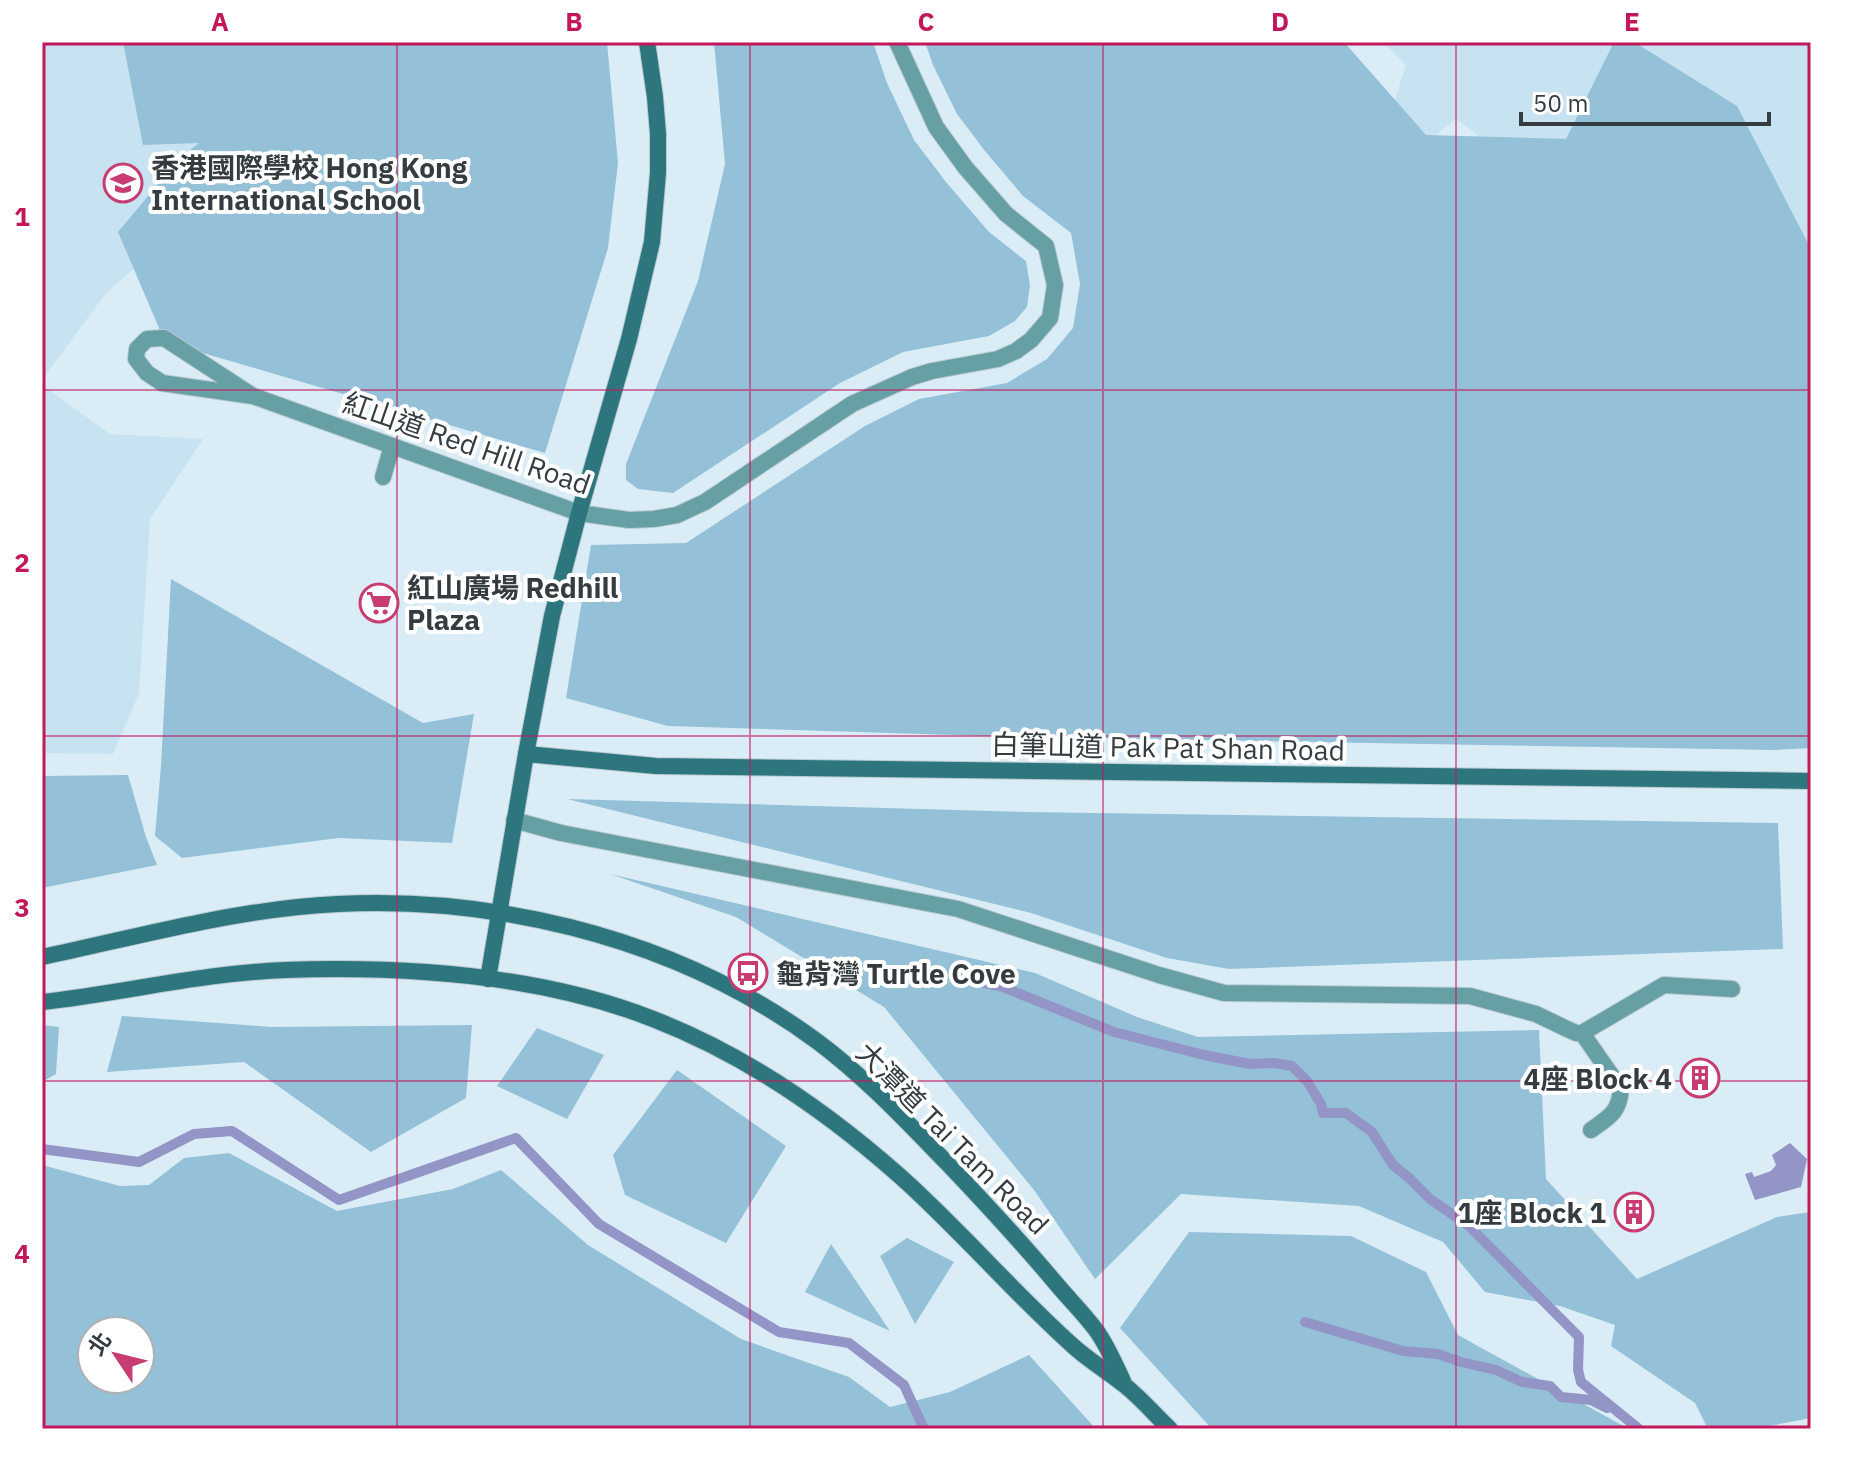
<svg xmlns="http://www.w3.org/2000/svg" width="1853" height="1471" viewBox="0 0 1853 1471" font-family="'IBM Plex Sans','Noto Sans TC',sans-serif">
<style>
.built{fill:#c7e2f0}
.green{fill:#94c1d7;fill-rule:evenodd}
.water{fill:#9295c6}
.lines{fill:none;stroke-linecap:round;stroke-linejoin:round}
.stream{stroke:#9295c6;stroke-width:10}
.lane-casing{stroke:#b9cad2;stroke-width:18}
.street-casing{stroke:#b9cad2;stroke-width:18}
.secondary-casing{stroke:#b9cad2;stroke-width:18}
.lane{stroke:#669fa4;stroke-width:16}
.street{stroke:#669fa4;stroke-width:16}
.secondary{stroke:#2d767d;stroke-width:16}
.grid{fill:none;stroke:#c2185b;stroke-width:2;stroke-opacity:0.55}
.labels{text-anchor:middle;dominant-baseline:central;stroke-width:8;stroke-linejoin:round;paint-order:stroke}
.poi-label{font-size:28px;font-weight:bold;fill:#353c40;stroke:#fff;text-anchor:start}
.street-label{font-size:28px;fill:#353c40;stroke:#fff}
.neatline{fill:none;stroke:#c2185b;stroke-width:3}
.grid-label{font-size:26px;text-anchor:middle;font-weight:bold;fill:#c2185b}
</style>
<rect width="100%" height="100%" fill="#daedf7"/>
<!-- built -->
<g class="built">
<polygon points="42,42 196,42 218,145 189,220 106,293 42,380"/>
<polygon points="1383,42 1811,42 1811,440 1541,181 1456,119 1419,148 1391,112 1406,65"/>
<polygon points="42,385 110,434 203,439 150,519 139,693 113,754 42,753"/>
</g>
<!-- green -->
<g class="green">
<polygon points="123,42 607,42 618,163 608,248 545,453 165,342 118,232 180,158 199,143 143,145"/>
<polygon points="714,42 873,42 887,83 914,140 946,182 989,232 1026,261 1030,285 1027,307 1015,321 989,336 903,352 840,383 673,493 638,489 626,480 626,464 698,281 725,164"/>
<polygon points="925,42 1344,42 1426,135 1566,139 1614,42 1634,42 1737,106 1811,249 1811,748 1775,750 1018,737 668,726 566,698 591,545 686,543 865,426 919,399 1007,383 1047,359 1073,328 1080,284 1071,233 1023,196 985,151 957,114 933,65"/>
<polygon points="171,579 423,723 474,714 452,843 339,838 182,858 155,836 161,766"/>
<polygon points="128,775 146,837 157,865 42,888 42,776"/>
<polygon points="567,799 1024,812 1778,823 1783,949 1229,969 1167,958 1031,913"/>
<polygon points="610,874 1035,973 1137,1017 1198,1037 1539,1030 1546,1179 1637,1279 1777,1217 1811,1212 1811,1418 1754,1429 1708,1429 1695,1403 1611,1346 1615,1325 1560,1306 1485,1292 1443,1242 1359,1206 1181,1194 1095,1279 1034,1190 884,1007 736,917"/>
<polygon points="122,1016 272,1027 472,1025 466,1098 371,1152 244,1062 107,1072"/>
<polygon points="42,1025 59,1027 56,1074 42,1082"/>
<polygon points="537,1028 604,1055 567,1119 497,1086"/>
<polygon points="677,1070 786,1146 726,1243 625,1195 613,1155"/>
<path d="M229 1153 337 1211 453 1189 501 1170 588 1245 741 1339 849 1377 890 1407 950 1392 1029 1355 1096 1429H42V1165L120 1186 149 1185 184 1158ZM140 1331V1379H92V1331Z"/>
<polygon points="1189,1232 1351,1236 1426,1272 1458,1335 1629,1429 1212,1429 1120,1328"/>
<polygon points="907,1238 954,1262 915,1324 880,1256"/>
<polygon points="831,1244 890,1331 805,1292"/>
</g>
<!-- water -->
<polygon class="water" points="1790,1143 1807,1159 1801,1187 1755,1200 1745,1174 1752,1172 1754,1177 1771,1171 1776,1165 1772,1155"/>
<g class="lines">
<!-- stream -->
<g class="stream">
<polyline points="962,978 1003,987 1114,1032 1204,1055 1250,1064 1274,1063 1292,1066 1307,1081 1321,1104 1323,1113 1346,1113 1372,1132 1393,1165 1409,1178 1430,1199 1468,1225 1579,1337 1578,1370 1581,1382 1639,1429"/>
<polyline points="42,1149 139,1162 194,1134 232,1131 339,1200 516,1138 599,1224 779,1332 849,1343 904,1385 924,1429"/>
<polyline points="1305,1322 1403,1351 1438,1354 1461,1362 1496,1370 1522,1382 1550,1386 1561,1397 1591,1400 1607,1408"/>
</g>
<defs>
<g id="lane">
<polyline points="383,477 392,446"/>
<path d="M514 820 561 833 958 909 1159 975 1224 993 1470 996 1536 1014 1565 1028 1576 1033H1582L1621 1089C1619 1113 1609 1117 1591 1130"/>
<polyline points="1582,1033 1664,985 1732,989"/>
</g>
<polyline id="street" points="253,396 164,338 147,339 137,349 136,359 147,373 162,383 253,396 579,513 629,520 654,519 677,515 705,502 852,404 912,377 932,371 998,359 1016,351 1031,340 1050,318 1055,285 1046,246 1006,214 965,167 936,127 897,42"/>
<g id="secondary">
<polyline points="526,754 656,766 1811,781"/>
<path d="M42 957C127 939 212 916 298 907 478 889 672 934 818 1042 866 1078 906 1121 948 1164 986 1204 1023 1244 1059 1287 1071 1301 1085 1315 1096 1330 1107 1345 1115 1364 1123 1381"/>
<polyline points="488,979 526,754 552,616 579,513 629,339 652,242 658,173 658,134 655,97 647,42"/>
<path d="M42 1002C123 993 203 973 285 970 404 966 541 975 653 1019 744 1054 829 1113 902 1178 961 1231 1013 1292 1072 1345 1088 1360 1107 1371 1123 1384 1140 1397 1154 1414 1170 1429"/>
</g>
</defs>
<!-- lane casing -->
<use href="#lane" class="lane-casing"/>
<!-- street casing -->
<use href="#street" class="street-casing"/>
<!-- secondary casing -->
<use href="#secondary" class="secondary-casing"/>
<!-- lane -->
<use href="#lane" class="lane"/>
<!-- street -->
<use href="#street" class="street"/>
<!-- secondary -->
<use href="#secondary" class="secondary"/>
</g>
<!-- grid -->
<path class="grid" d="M397 42V1429M750 42V1429M1103 42V1429M1456 42V1429M42 390H1811M42 736H1811M42 1081H1811"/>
<!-- icons -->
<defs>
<symbol id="school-ring" viewBox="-11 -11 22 22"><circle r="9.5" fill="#fff" stroke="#c73d73" stroke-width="1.5"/><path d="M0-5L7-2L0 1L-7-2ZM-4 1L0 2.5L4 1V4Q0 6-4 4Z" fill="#c73d73"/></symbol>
<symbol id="supermarket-ring" viewBox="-11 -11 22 22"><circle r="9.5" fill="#fff" stroke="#c73d73" stroke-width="1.5"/><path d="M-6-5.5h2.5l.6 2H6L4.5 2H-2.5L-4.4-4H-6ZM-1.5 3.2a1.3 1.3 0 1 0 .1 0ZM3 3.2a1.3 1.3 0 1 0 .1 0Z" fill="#c73d73"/></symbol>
<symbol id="bus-ring" viewBox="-11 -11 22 22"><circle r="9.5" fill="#fff" stroke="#c73d73" stroke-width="1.5"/><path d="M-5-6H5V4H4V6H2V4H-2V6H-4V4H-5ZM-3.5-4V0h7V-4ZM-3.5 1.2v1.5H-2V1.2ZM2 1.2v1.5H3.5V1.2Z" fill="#c73d73"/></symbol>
<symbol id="building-ring" viewBox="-11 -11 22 22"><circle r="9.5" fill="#fff" stroke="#c73d73" stroke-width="1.5"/><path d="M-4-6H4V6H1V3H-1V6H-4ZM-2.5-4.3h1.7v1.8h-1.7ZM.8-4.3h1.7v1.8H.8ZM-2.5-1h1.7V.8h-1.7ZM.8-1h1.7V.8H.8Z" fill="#c73d73"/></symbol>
</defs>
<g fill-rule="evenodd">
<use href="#school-ring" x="101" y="161" width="44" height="44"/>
<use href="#supermarket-ring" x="357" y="581" width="44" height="44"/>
<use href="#bus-ring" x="726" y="951" width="44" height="44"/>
<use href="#building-ring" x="1678" y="1056" width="44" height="44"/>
<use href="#building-ring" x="1612" y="1190" width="44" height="44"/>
</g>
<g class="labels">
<!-- poi labels -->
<g class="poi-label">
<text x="151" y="167">香港國際學校 Hong Kong<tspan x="151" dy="32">International School</tspan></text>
<text x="407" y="587">紅山廣場 Redhill<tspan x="407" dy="32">Plaza</tspan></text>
<text x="776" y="973">龜背灣 Turtle Cove</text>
<text x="1672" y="1078" text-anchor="end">4座 Block 4</text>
<text x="1606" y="1212" text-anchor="end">1座 Block 1</text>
</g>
<!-- street labels -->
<g class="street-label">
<text transform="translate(467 443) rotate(19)">紅山道 Red Hill Road</text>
<text transform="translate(1168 747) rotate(1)">白筆山道 Pak Pat Shan Road</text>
<text transform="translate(953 1138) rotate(45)">大潭道 Tai Tam Road</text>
</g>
</g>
<!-- border -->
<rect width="1853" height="1471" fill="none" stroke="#ffffff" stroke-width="88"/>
<!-- north arrow -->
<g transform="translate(116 1355) rotate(305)"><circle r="38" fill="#ffffff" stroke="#aeb1b3" stroke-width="2"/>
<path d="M0-6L14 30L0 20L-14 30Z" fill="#c73d73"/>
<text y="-12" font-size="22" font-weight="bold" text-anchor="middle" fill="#353c40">北</text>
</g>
<!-- scale -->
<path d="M1521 112v12h248v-12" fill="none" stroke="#353c40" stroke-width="4"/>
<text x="1533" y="112" font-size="24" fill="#353c40" stroke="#ffffff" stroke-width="6" paint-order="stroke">50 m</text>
<rect x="44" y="44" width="1765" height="1383" class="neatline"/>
<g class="grid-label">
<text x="220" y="31">A</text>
<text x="574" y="31">B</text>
<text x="926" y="31">C</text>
<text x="1280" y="31">D</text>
<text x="1632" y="31">E</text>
<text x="22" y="226">1</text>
<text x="22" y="572">2</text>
<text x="22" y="917">3</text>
<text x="22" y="1263">4</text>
</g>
</svg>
